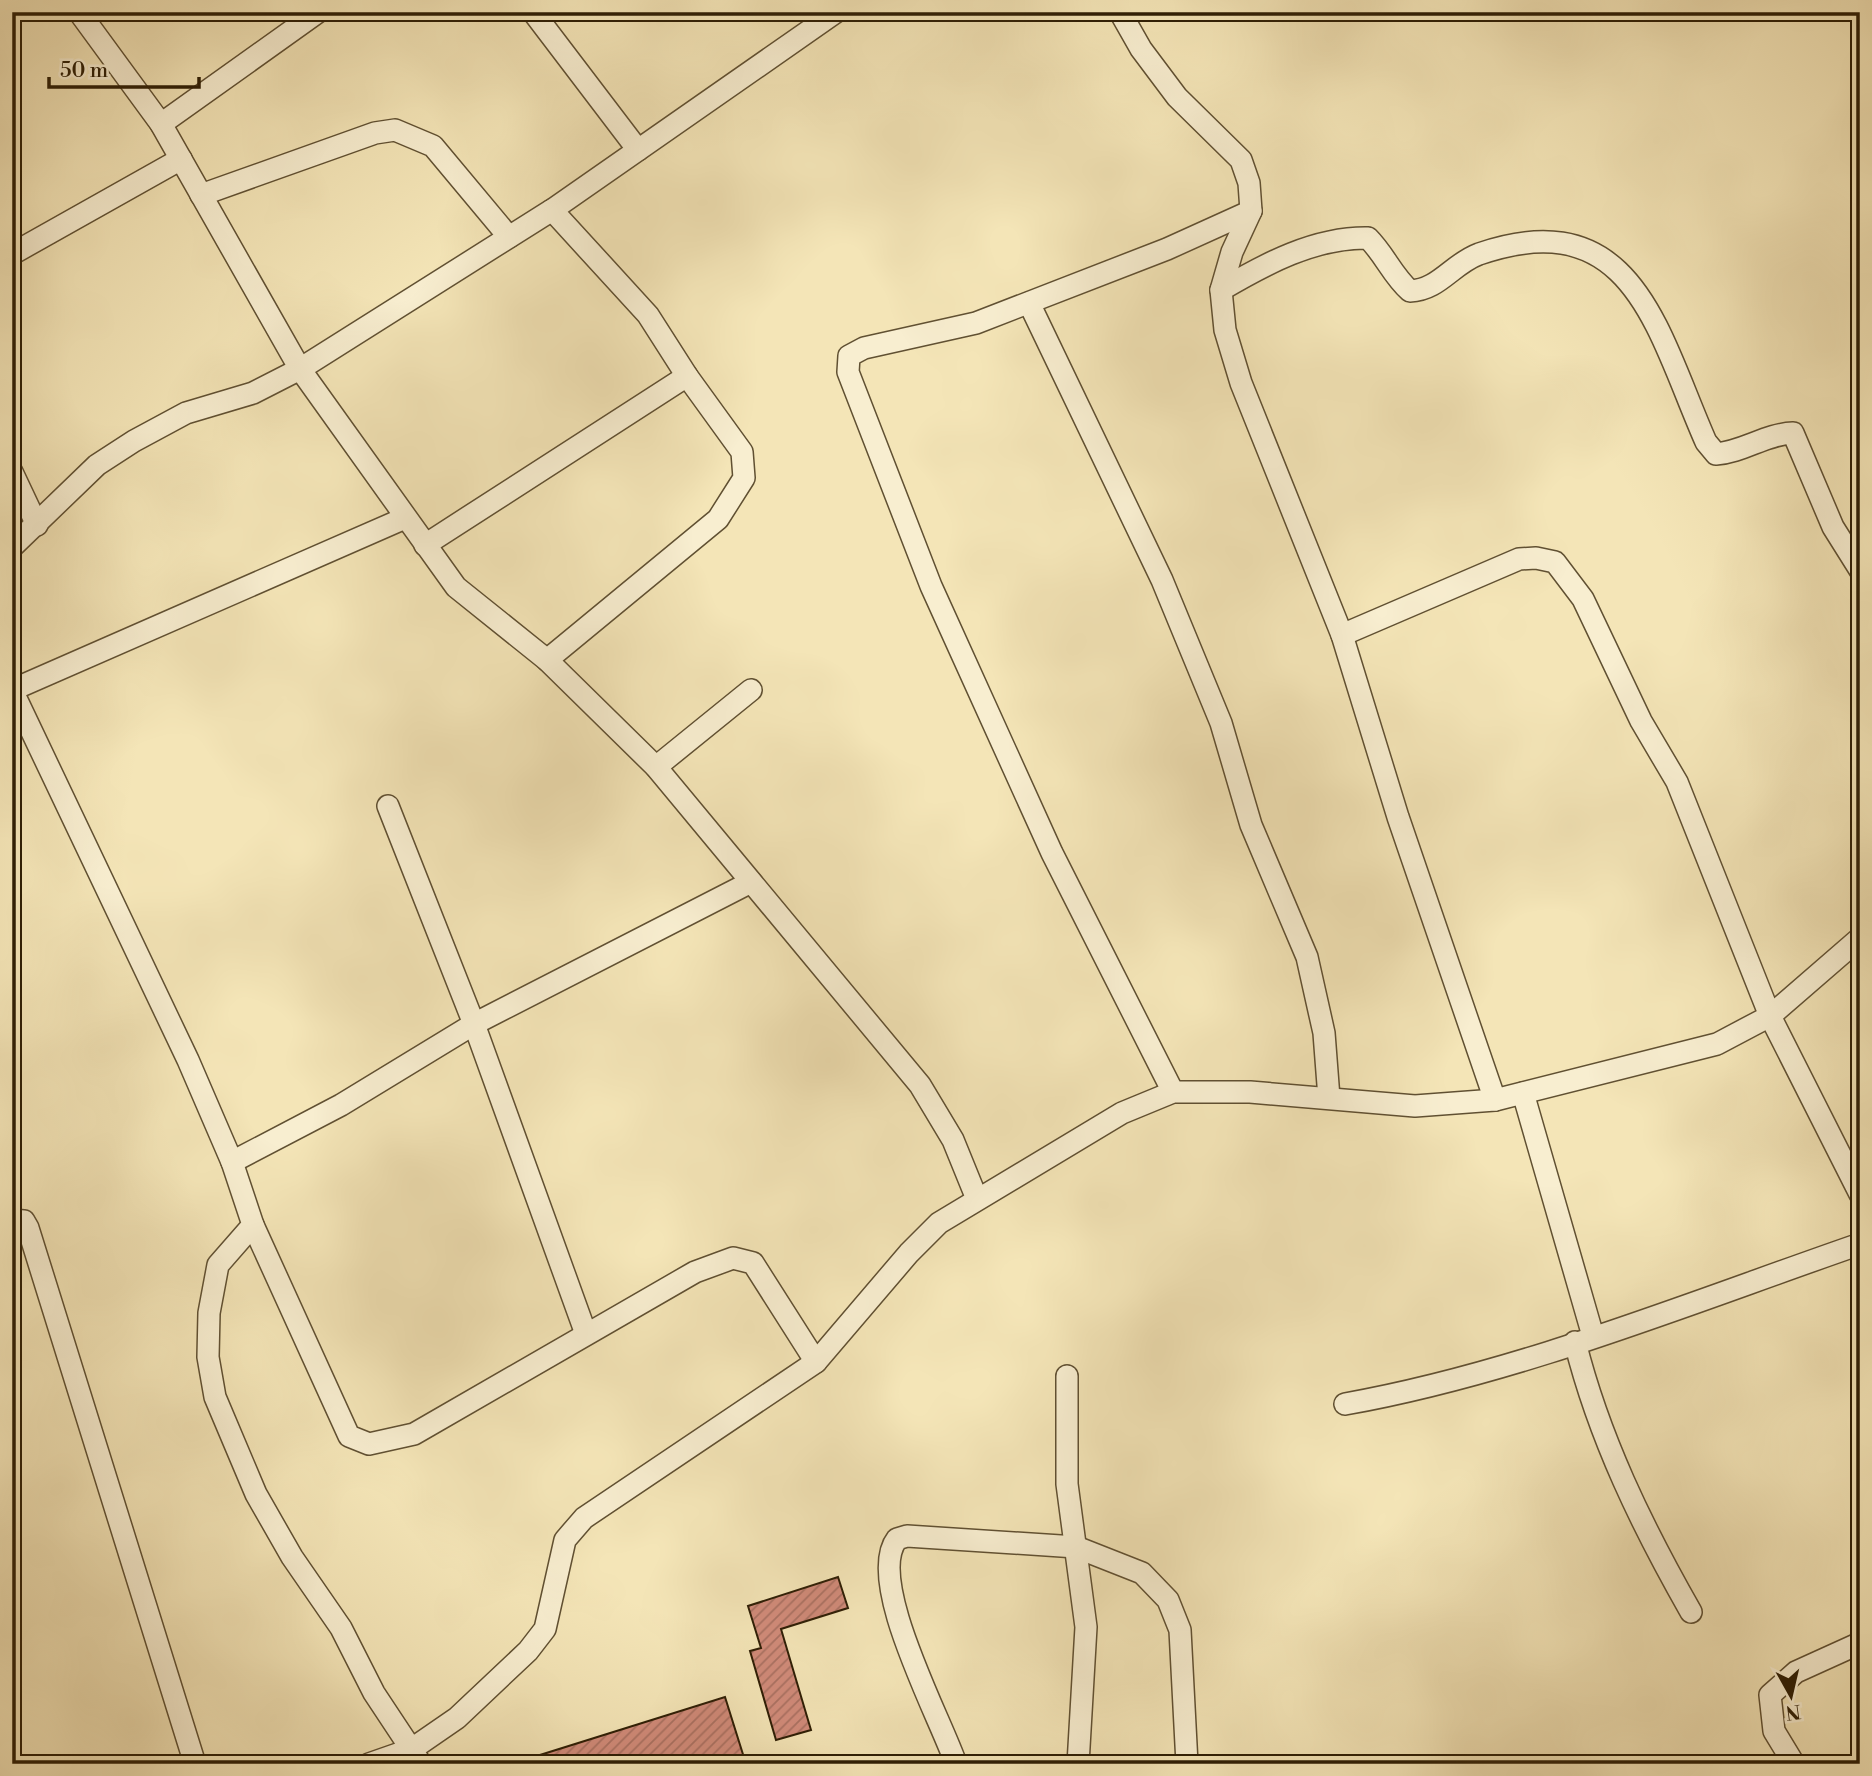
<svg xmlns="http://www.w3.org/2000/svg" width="1872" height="1776" viewBox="0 0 1872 1776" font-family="'Libre Bodoni',serif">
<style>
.building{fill:url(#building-hatch);stroke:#2e1e05;stroke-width:2}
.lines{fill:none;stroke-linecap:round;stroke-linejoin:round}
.minor-casing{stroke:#605032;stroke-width:24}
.minor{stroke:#f8eed0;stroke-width:21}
</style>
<defs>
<pattern id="building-hatch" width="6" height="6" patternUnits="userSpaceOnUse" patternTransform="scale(1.75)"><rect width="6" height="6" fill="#d18b7a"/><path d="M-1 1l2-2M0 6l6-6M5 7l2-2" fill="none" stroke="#aa7162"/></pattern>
</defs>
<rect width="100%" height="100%" fill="#f4e5b7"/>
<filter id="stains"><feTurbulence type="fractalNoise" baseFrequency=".00286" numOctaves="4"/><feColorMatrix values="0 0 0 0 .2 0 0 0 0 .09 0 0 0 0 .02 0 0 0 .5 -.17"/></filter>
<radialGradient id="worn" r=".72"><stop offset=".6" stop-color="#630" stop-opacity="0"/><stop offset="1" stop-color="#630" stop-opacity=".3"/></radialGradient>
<!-- building -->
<g class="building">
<polygon points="838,1577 848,1608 781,1629 811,1730 776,1740 750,1651 761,1648 748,1606"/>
<polygon points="725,1697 746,1764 525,1764 524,1760"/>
</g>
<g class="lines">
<defs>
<g id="minor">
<polyline points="79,12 161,124 300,369 456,587 547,660 656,767 920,1085 953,1140 977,1199"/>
<polyline points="533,12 638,150"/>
<polyline points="1120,12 1141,49 1177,97 1241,160 1249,183 1251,211 1232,252 1221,290 1225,330 1241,383 1342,635 1398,817 1495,1100"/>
<polyline points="161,124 318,12"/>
<polyline points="201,195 375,133 395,130 433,146 509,237"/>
<polyline points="12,254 181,159"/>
<path d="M1221 290C1265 264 1315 237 1368 238 1385 255 1392 275 1410 291 1439 290 1452 264 1479 254 1633 201 1657 331 1706 442L1716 454C1743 452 1766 434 1793 433L1833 527 1860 570"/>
<polyline points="1029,303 1162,580 1221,723 1251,825 1307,957 1324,1033 1329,1098"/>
<polyline points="12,472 37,525"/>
<polyline points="425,545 687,376"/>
<polyline points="12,547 97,465 134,441 186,413 253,393 300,369 552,210 836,12"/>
<polyline points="1342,635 1519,559 1536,558 1555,562 1583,599 1641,721 1677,782 1770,1016 1860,1194"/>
<polyline points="547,660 718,519 744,478 742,452 687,376 648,315 552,210"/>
<polyline points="12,690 188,1060 232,1162 341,1105 474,1024 751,882"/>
<polyline points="12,690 405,518"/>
<polyline points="656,767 751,690"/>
<polyline points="388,806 474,1024 586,1334"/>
<polyline points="1173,1092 1052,853 931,586 848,372 849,356 864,348 976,323 1167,249 1251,211"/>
<polyline points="1523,1093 1593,1336"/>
<polyline points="232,1162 253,1225 218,1265 209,1313 208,1357 215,1397 256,1494 292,1557 341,1628 374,1693 421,1764"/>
<polyline points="12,1220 24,1221 28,1228 195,1764"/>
<polyline points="253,1225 349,1436 369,1444 414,1434 695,1272 733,1258 753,1263 816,1362"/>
<path d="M1575 1342C1599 1438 1642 1526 1691 1612"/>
<polyline points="1067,1376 1067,1484 1086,1627 1078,1764"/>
<path d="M1345 1404C1519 1373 1692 1302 1860 1244"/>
<polyline points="369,1764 412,1749 457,1718 528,1651 545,1629 565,1540 584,1518 816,1362 909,1253 939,1223 1122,1113 1173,1092 1250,1092 1415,1106 1495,1100 1717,1044 1770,1016 1860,938"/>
<path d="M956 1764C940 1717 865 1580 897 1539L907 1536 1076 1547 1142 1573 1168 1600 1180 1630 1187 1764"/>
<polyline points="1794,1764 1774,1731 1770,1695 1796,1672 1860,1643"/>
</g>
</defs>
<!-- minor casing -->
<use href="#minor" class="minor-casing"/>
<!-- minor -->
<use href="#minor" class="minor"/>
</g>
<!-- margin -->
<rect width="1872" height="1776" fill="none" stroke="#f4e5b7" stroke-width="42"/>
<rect x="14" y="14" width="1844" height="1748" fill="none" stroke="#2e1e05" stroke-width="3.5"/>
<rect x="21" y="21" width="1830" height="1734" fill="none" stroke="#2e1e05" stroke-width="2"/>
<!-- north arrow -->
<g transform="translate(1791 1696) rotate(172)" stroke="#f8eed0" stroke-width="5" paint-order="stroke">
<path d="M0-5L12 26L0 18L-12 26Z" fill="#2e1e05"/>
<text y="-10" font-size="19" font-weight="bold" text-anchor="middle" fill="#2e1e05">N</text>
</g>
<!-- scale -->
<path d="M49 77v10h150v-10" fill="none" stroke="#2e1e05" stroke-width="3.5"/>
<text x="60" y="77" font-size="21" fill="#2e1e05" stroke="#f8eed0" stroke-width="5" paint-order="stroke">50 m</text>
<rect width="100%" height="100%" filter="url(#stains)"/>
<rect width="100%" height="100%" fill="url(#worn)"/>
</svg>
